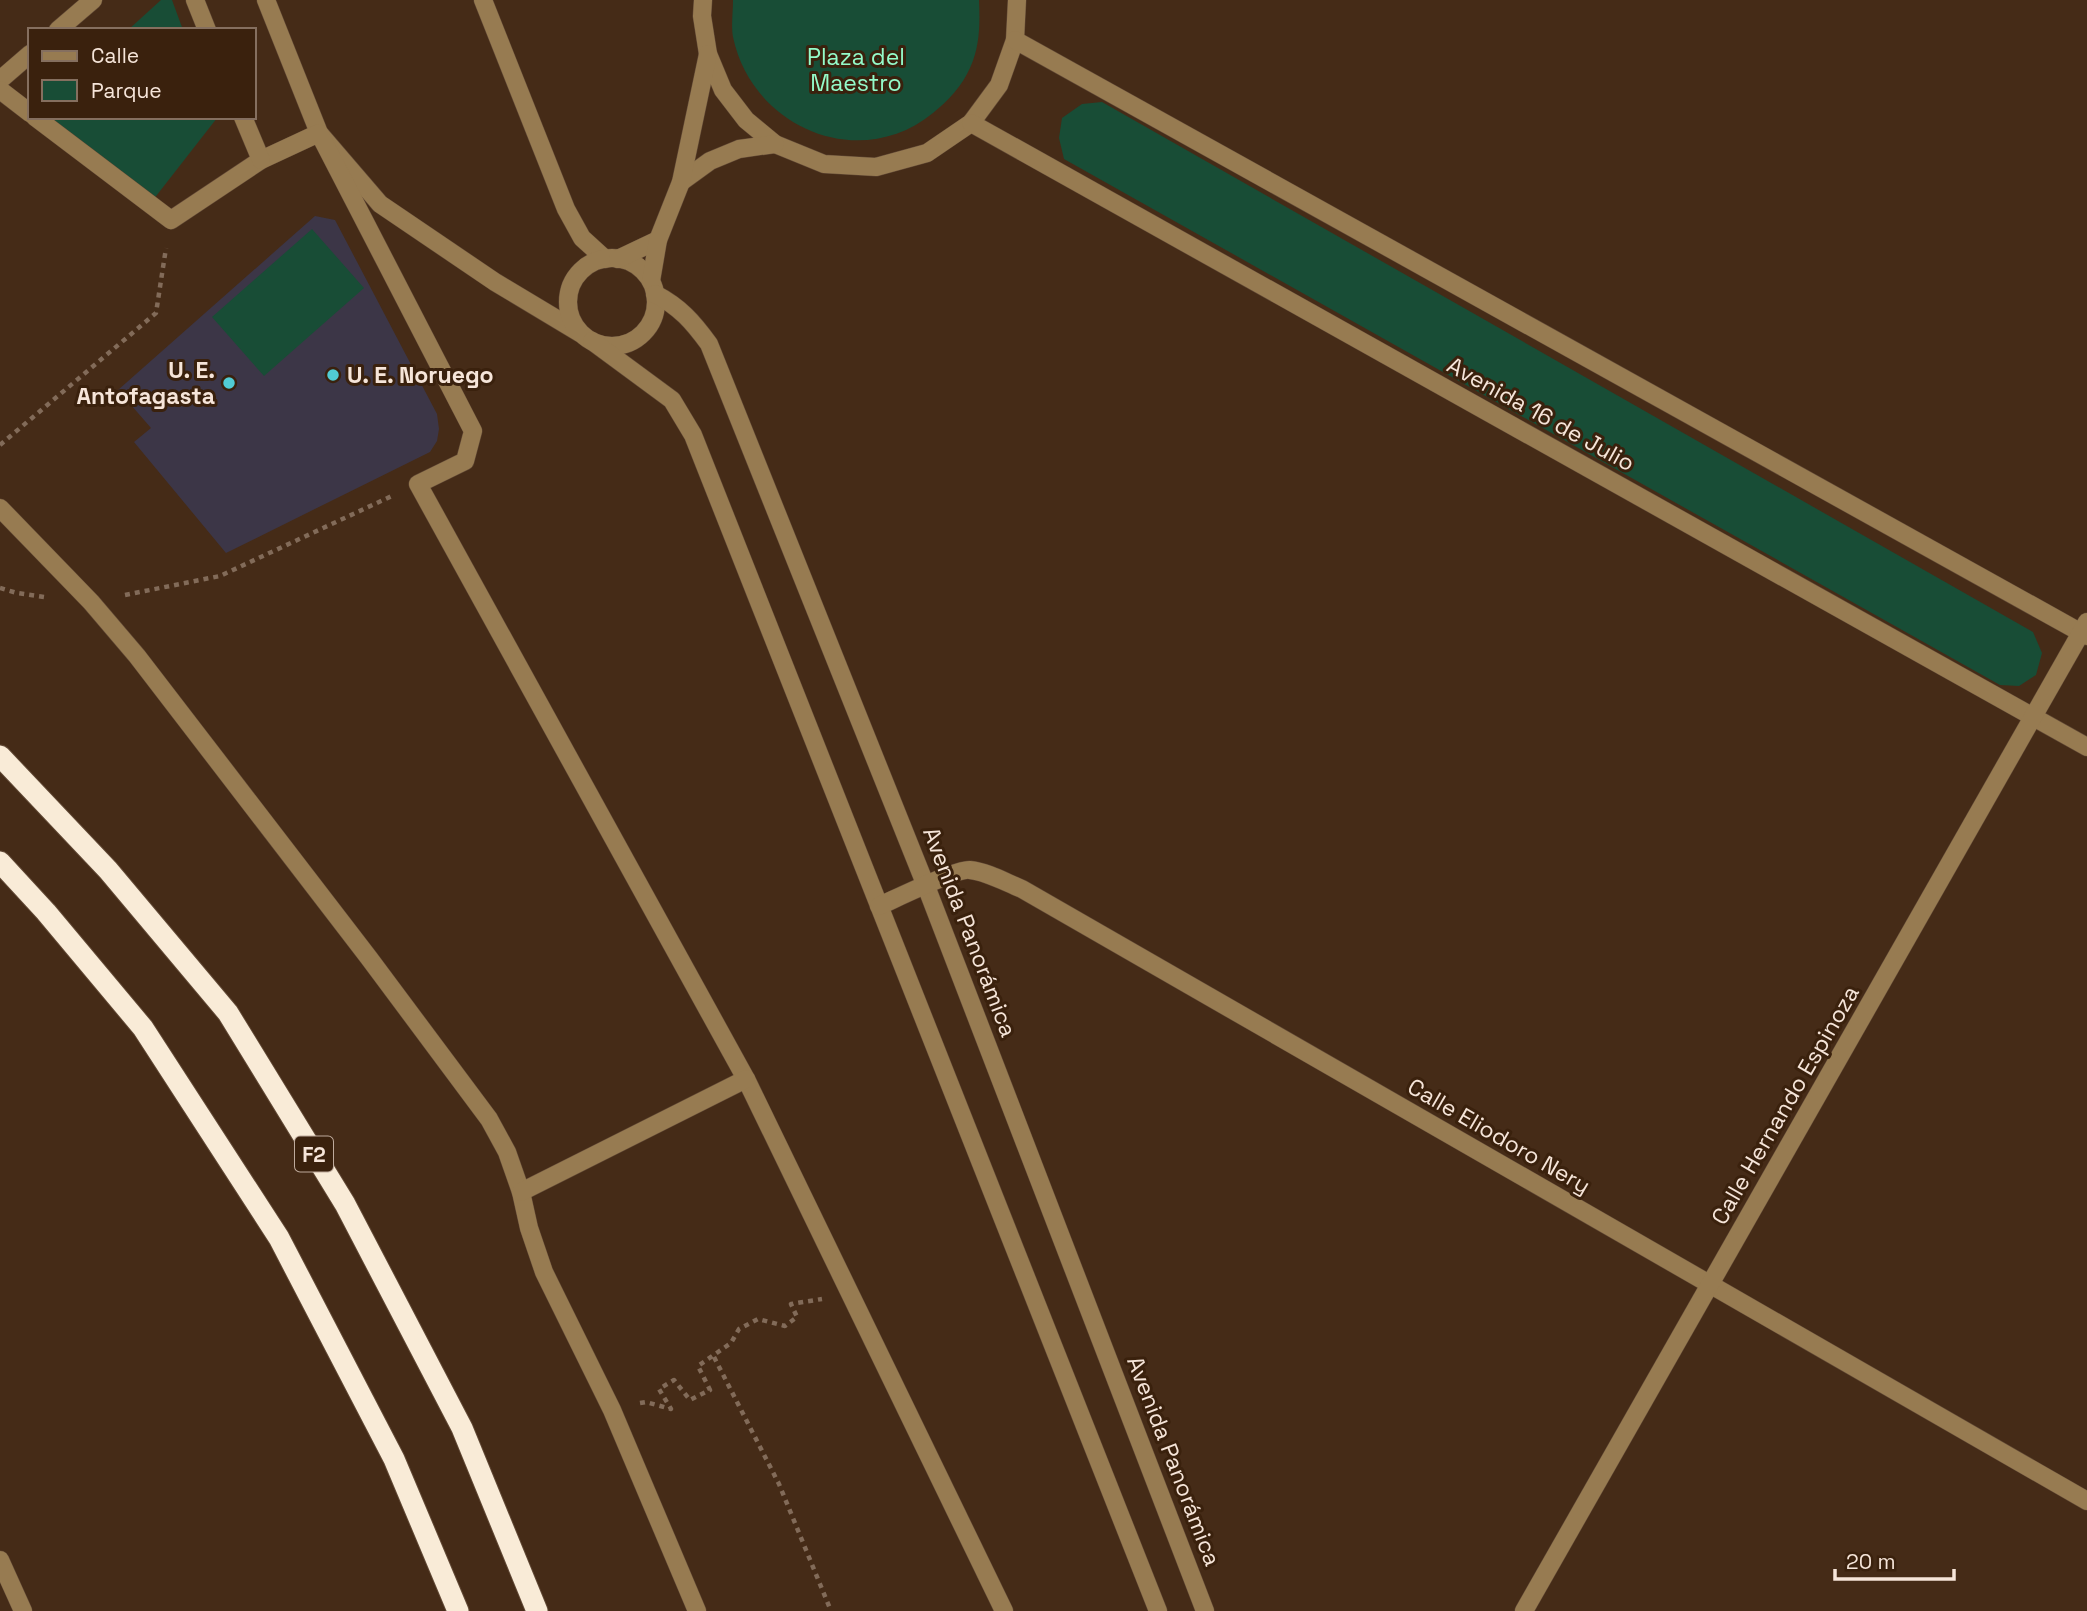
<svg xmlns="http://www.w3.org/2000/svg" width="2087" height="1611" viewBox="0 0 2087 1611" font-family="'Space Grotesk',sans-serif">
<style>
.education{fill:#3c3647}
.green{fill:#184d36}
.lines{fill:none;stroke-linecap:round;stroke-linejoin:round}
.minor-casing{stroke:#614936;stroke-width:19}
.highway-casing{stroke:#614936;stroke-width:23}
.path{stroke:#826b59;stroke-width:4.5;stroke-dasharray:5 5;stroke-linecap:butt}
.minor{stroke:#977b51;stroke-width:18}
.highway{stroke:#f9ebd7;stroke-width:21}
.poi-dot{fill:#51ccd4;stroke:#3a210d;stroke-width:2.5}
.labels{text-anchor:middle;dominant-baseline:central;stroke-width:6;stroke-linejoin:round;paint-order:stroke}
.shield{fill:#3a210d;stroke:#beaa9c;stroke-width:2}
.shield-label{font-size:21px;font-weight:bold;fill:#f6e5d9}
.park-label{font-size:23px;fill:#94fbca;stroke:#3a210d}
.poi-label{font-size:23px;font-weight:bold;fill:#f6e5d9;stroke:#3a210d;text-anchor:end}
.street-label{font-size:23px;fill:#f6e5d9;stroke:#3a210d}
</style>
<rect width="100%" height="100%" fill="#452b17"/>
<!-- education -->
<polygon class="education" points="315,216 335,220 437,414 439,429 437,441 430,452 226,553 134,442 151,428 118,390"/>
<!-- green -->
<g class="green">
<polygon points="161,0 172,0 183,30 128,30"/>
<path d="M733 0H979C980 24 980 46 970 68 962 86 948 101 933 113 860 173 752 128 733 37 731 26 733 12 733 0Z"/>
<polygon points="1102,102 2033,632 2042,653 2036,675 2019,686 2000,685 1064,159 1059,138 1062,118 1082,104"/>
<polygon points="49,117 216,117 217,118 153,200"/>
<polygon points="312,229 364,288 264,376 212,317"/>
</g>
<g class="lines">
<defs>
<g id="minor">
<polyline points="195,0 207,30"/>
<polyline points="266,0 319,133 380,204 495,282 580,333"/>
<polyline points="483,0 566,209 582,238 605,259"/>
<polyline points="703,0 702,16 708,54 723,90 746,120 775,144 824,164 876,167 927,153 971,123 999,85 1015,40 1017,0"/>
<polyline points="58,30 93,0"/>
<polyline points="1015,40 2087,636"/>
<polyline points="0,80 30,54"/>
<polyline points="0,90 30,113"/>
<polyline points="35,117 171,220 261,160 319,133 473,431 465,461 418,484 746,1079 1004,1611"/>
<polyline points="243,117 261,160"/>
<polyline points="971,123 2087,747"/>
<polyline points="681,182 710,161 739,149 775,144"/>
<circle cx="612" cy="302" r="44"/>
<polyline points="618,259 658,240"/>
<polyline points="651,281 658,240 681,182 708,54"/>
<path d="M655 294C680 307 693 322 709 344L926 886 1205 1611"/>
<polyline points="592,341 672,400 693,435 1158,1611"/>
<polyline points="0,508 91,602 137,656 369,958 489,1119 507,1152 521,1192 529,1228 544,1272 612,1410 697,1611"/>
<path d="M879 906C895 899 958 868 970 870 988 872 1005 882 1022 889L2087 1501"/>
<polyline points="521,1192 746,1079"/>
<polyline points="0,1560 23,1611"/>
<polyline points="1524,1611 2087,622"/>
</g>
<g id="highway">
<polyline points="0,756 108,870 228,1013 345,1204 462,1428 537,1611"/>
<polyline points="0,862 46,912 143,1028 279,1238 394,1459 458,1611"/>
</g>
</defs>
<!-- minor casing -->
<use href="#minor" class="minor-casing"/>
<!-- highway casing -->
<use href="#highway" class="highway-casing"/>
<!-- path -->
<g class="path">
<polyline points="0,445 156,313 166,248"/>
<polyline points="0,588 17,593 44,597"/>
<polyline points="125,595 220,576 394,495"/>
<polyline points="714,1357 779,1484 831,1611"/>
<polyline points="640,1403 646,1402 671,1409 659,1389 674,1380 690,1400 710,1390 698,1366 731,1343 739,1329 758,1319 785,1326 797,1317 791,1304 822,1299"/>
</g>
<!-- minor -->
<use href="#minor" class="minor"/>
<!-- highway -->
<use href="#highway" class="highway"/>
</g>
<!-- markers -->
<g class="poi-dot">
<circle cx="333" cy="375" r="7"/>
<circle cx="229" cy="383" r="7"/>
</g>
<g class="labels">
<!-- shield labels -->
<rect class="shield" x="295" y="1136.5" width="38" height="35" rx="5"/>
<g class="shield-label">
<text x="314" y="1154">F2</text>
</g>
<!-- park labels -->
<g class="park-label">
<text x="856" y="57">Plaza del<tspan x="856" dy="26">Maestro</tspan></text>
</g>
<!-- poi labels -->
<g class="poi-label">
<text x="215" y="370">U. E.<tspan x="215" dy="26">Antofagasta</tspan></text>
<text x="347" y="375" text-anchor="start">U. E. Noruego</text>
</g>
<!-- street labels -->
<g class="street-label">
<text transform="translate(1541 414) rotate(29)">Avenida 16 de Julio</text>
<text transform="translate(970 932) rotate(69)">Avenida Panorámica</text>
<text transform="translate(1785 1105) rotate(-60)">Calle Hernando Espinoza</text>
<text transform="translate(1499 1136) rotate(30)">Calle Eliodoro Nery</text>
<text transform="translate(1174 1461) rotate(69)">Avenida Panorámica</text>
</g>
</g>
<!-- legend -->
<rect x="28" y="28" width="228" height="91" fill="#3a210d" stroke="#856f5f" stroke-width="2"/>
<rect x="42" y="51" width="35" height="10" fill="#977b51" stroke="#856f5f" stroke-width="2"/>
<text x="91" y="63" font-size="21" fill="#f6e5d9">Calle</text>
<rect x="42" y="80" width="35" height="21" fill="#184d36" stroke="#856f5f" stroke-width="2"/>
<text x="91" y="98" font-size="21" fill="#f6e5d9">Parque</text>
<!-- scale -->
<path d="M1835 1569v10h119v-10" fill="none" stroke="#f6e5d9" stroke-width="3.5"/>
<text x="1846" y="1569" font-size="21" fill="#f6e5d9" stroke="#3a210d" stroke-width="5" paint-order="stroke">20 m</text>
</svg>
